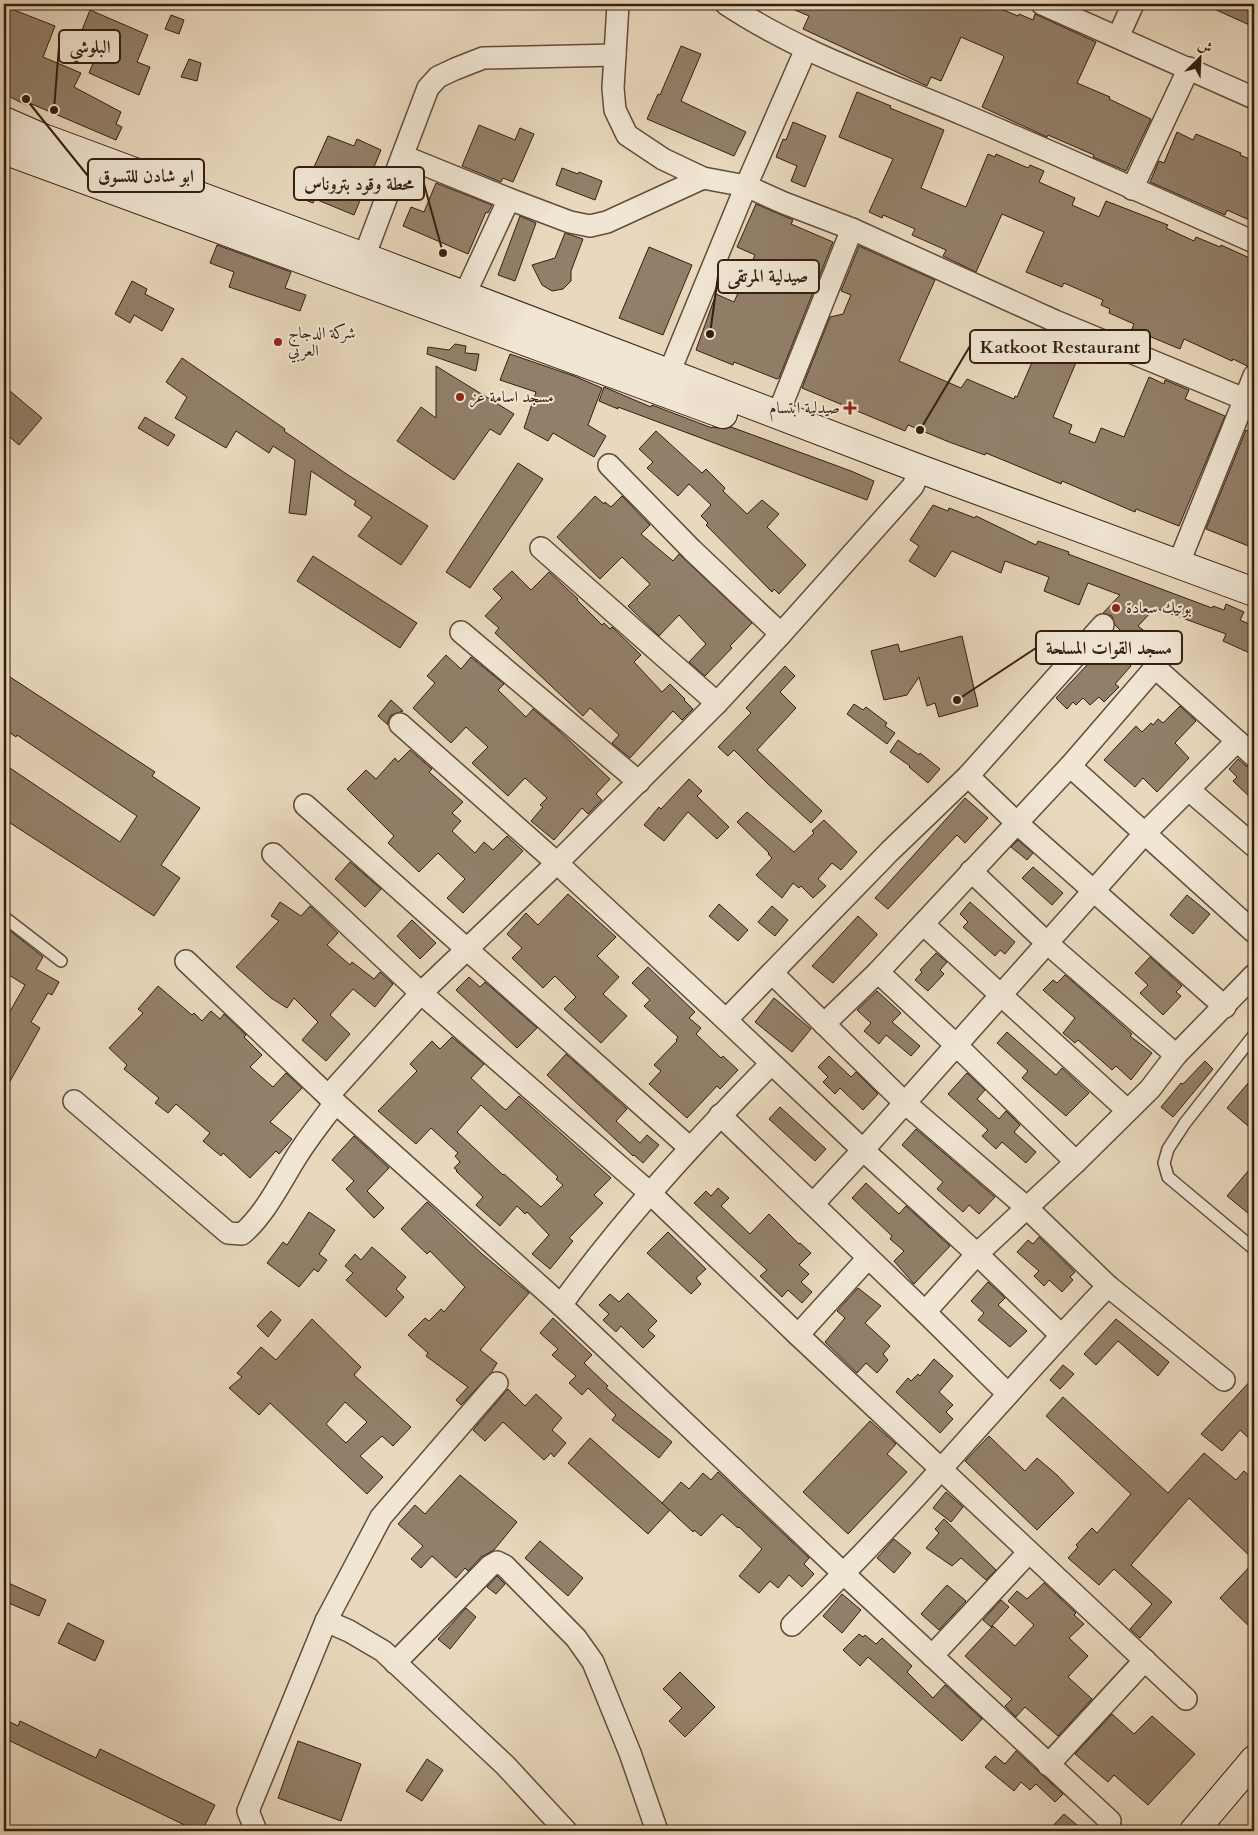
<svg xmlns="http://www.w3.org/2000/svg" width="1258" height="1835" viewBox="0 0 1258 1835" font-family="Cardo,Amiri,serif">
<style>
.building{fill:#927f69;stroke:#331f0e;fill-rule:evenodd}
.lines{fill:none;stroke-linecap:round;stroke-linejoin:round}
.service-casing{stroke:#604d3a;stroke-width:14}
.minor-casing{stroke:#604d3a;stroke-width:24}
.secondary-casing{stroke:#331f0e;stroke-width:30}
.service{stroke:#f1e6d4;stroke-width:11}
.minor{stroke:#f1e6d4;stroke-width:21}
.secondary{stroke:#f1e6d4;stroke-width:28}
.poi-dot{fill:#8f2418;stroke:#f1e6d4;stroke-width:2}
.labels{text-anchor:middle;dominant-baseline:central;stroke-width:4;stroke-linejoin:round;paint-order:stroke}
.poi-label{font-size:16px;fill:#331f0e;stroke:#f1e6d4;text-anchor:start}
.leader{fill:none;stroke:#331f0e;stroke-width:2}
.callout-dot{fill:#331f0e;stroke:#f1e6d4;stroke-width:2}
.callout{fill:#f1e6d4;stroke:#331f0e;stroke-width:2}
.callout-label{font-size:18px;text-anchor:middle;font-weight:bold;fill:#331f0e}
</style>
<rect width="100%" height="100%" fill="#e9d8bd"/>
<filter id="stains"><feTurbulence type="fractalNoise" baseFrequency=".004" numOctaves="4"/><feColorMatrix values="0 0 0 0 .2 0 0 0 0 .09 0 0 0 0 .02 0 0 0 .5 -.17"/></filter>
<radialGradient id="worn" r=".72"><stop offset=".6" stop-color="#630" stop-opacity="0"/><stop offset="1" stop-color="#630" stop-opacity=".3"/></radialGradient>
<!-- building -->
<g class="building">
<polygon points="781,4 989,4 1018,16 1019,14 1033,20 1035,14 1096,42 1077,83 1110,97 1109,99 1151,119 1126,171 1093,157 1094,155 1048,135 1047,137 982,107 1004,57 1002,55 961,37 941,81 931,77 927,86 803,29 809,16"/>
<polygon points="1203,4 1254,4 1254,27"/>
<polygon points="4,6 55,26 43,57 81,73 74,87 121,112 116,124 122,127 116,140 27,102 26,105 4,94"/>
<polygon points="90,10 148,35 137,62 150,67 139,95 89,73 101,44 80,35"/>
<polygon points="171,15 184,20 179,34 165,29"/>
<polygon points="681,46 701,54 681,101 746,132 734,156 647,119 658,94 660,95"/>
<polygon points="189,59 201,63 197,81 181,77"/>
<polygon points="857,92 891,106 890,108 944,130 921,188 966,207 988,154 995,157 996,154 1028,168 1030,165 1044,171 1039,182 1075,198 1072,205 1099,217 1106,201 1168,225 1166,228 1194,241 1196,237 1220,247 1221,245 1254,260 1254,352 1249,365 1247,366 1233,359 1232,361 1184,339 1180,349 1132,329 1134,324 1109,313 1110,309 1101,305 1103,300 1064,283 1062,287 1026,272 1044,232 1002,214 976,272 943,256 946,250 912,235 915,229 883,215 882,218 869,212 893,159 839,137"/>
<polygon points="793,122 826,136 805,187 791,181 797,166 776,157 783,139 786,140"/>
<polygon points="479,125 515,140 520,128 534,134 513,182 503,178 501,182 462,166"/>
<polygon points="1177,132 1193,140 1196,134 1241,153 1240,155 1254,161 1254,222 1227,210 1225,215 1150,182 1159,161 1164,163"/>
<polygon points="328,136 354,146 357,139 381,150 354,215 315,199 313,203 300,198"/>
<polygon points="562,168 578,174 579,172 602,181 595,200 556,185"/>
<polygon points="436,183 492,205 488,213 486,212 468,254 403,226 411,207 424,212"/>
<polygon points="756,204 793,220 791,224 833,242 779,378 777,379 734,362 733,365 696,350 716,294 734,302 755,255 737,247"/>
<polygon points="520,216 536,223 515,281 498,275"/>
<polygon points="565,233 583,239 571,271 571,281 563,289 552,291 542,285 532,265 555,258"/>
<polygon points="217,245 291,272 285,288 306,295 300,311 229,287 234,272 210,263"/>
<polygon points="859,246 935,280 899,361 961,388 967,379 1014,399 1015,396 1017,397 1046,330 1083,346 1053,417 1072,425 1069,433 1095,443 1101,428 1124,437 1149,377 1164,384 1165,380 1189,390 1185,399 1225,416 1179,526 1136,509 1135,512 1062,481 1061,484 986,453 985,455 949,442 908,425 905,431 802,388 830,317 843,314 851,295 841,291"/>
<polygon points="649,247 692,265 663,335 619,318"/>
<polygon points="132,281 147,289 145,294 174,309 162,331 134,315 130,323 115,314"/>
<polygon points="455,344 466,346 465,353 479,354 476,371 427,354 428,347 449,350"/>
<polygon points="510,354 574,376 602,388 588,425 606,436 594,457 553,433 548,441 524,428 536,392 500,380"/>
<polygon points="182,358 285,429 284,431 345,473 428,526 401,565 358,536 372,517 354,505 356,501 311,471 306,515 289,513 295,460 273,446 269,453 236,431 226,448 175,418 187,397 166,382"/>
<polygon points="436,366 514,414 500,435 490,429 454,480 397,441 421,407 436,418"/>
<polygon points="4,386 42,418 19,445 4,432"/>
<polygon points="604,387 651,407 652,405 712,428 712,427 725,429 731,427 851,471 874,481 867,500 618,407 618,409 599,401"/>
<polygon points="145,417 175,435 168,446 138,428"/>
<polygon points="1246,430 1254,433 1254,538 1251,547 1206,529"/>
<polygon points="656,431 702,473 706,469 725,488 723,491 747,514 762,500 779,514 767,527 806,565 779,594 774,589 772,592 706,525 708,523 701,516 711,505 689,484 678,496 647,468 653,462 639,449"/>
<polygon points="518,463 543,479 470,588 446,572"/>
<polygon points="595,496 604,504 605,502 611,507 622,496 650,525 641,534 673,561 679,554 752,623 730,646 732,648 705,676 689,662 706,644 679,615 659,636 628,606 650,584 622,557 600,579 557,537"/>
<polygon points="933,505 948,511 949,508 975,518 976,516 1036,545 1038,541 1069,552 1068,554 1212,608 1213,606 1224,610 1226,604 1244,612 1240,620 1254,626 1254,655 1223,641 1226,634 1155,608 1138,626 1147,633 1124,658 1131,666 1115,684 1119,687 1104,702 1099,697 1090,705 1083,698 1076,705 1073,702 1067,709 1056,698 1120,630 1115,625 1112,616 1103,613 1120,595 1088,583 1079,605 1044,591 1049,577 1005,561 1001,573 952,551 935,577 909,561 919,546 910,540"/>
<polygon points="313,556 417,623 400,648 297,581"/>
<polygon points="512,571 531,590 549,572 578,599 577,600 602,625 604,623 610,629 612,627 641,655 634,662 662,692 670,684 685,699 684,700 693,709 682,720 673,711 630,758 612,743 619,735 590,708 583,716 495,633 499,628 485,616 502,598 493,589"/>
<polygon points="962,636 978,706 939,717 935,703 927,706 919,677 907,695 884,700 871,651 898,644 900,652"/>
<polygon points="446,655 461,669 471,657 504,684 498,690 526,717 533,709 558,730 610,779 596,794 602,800 588,814 582,808 554,840 531,821 543,807 540,805 547,798 525,778 508,796 472,763 488,747 466,727 451,743 413,708 435,683 427,676"/>
<polygon points="785,666 795,676 780,692 796,708 757,750 822,811 811,823 768,784 734,750 728,756 718,747 751,713 746,708"/>
<polygon points="4,673 155,772 152,776 200,808 161,865 180,878 154,916 4,819 4,764 120,842 137,816 17,735 16,737 4,729"/>
<polygon points="391,700 403,711 391,715 388,721 388,725 378,716"/>
<polygon points="854,704 863,710 866,707 887,723 885,726 895,733 887,744 847,714"/>
<polygon points="1180,706 1196,721 1175,743 1189,758 1157,792 1143,778 1135,787 1104,760 1136,726 1142,732 1151,723 1153,725 1158,719 1163,723"/>
<polygon points="898,740 919,755 920,753 940,769 928,783 909,767 910,766 890,752"/>
<polygon points="410,750 432,769 429,772 463,802 452,813 461,821 452,831 475,853 484,842 493,850 507,836 523,851 463,913 447,898 465,879 438,853 419,872 388,843 394,836 347,789 366,770 376,779 395,758 398,762"/>
<polygon points="1238,759 1246,766 1254,768 1254,801 1233,781 1237,777 1229,769"/>
<polygon points="689,779 702,791 697,796 729,827 717,839 688,812 664,841 644,825 659,807 661,809"/>
<polygon points="965,798 988,818 965,843 957,835 888,909 875,898"/>
<polygon points="747,812 794,852 814,833 812,831 824,820 857,852 841,870 832,863 818,879 826,886 813,898 801,886 799,888 793,883 782,898 756,875 772,858 768,854 769,853 737,822"/>
<polygon points="1018,840 1033,853 1027,860 1011,847"/>
<polygon points="350,862 381,889 365,907 335,879"/>
<polygon points="1033,867 1063,893 1052,905 1022,878"/>
<polygon points="568,894 616,937 597,956 619,977 603,994 627,1016 601,1043 564,1009 576,997 555,976 543,988 512,958 522,948 507,934 526,913 538,925"/>
<polygon points="1187,895 1210,914 1193,934 1170,915"/>
<polygon points="280,902 301,916 310,906 338,933 327,945 350,965 352,962 374,979 380,972 393,984 375,1007 353,989 330,1015 350,1034 326,1061 302,1040 318,1022 294,998 287,1008 271,998 236,967 279,921 271,916"/>
<polygon points="970,902 1015,942 1005,954 1000,950 995,956 963,927 968,922 960,914"/>
<polygon points="719,904 748,930 738,941 709,916"/>
<polygon points="772,906 788,920 775,936 758,922"/>
<polygon points="858,916 877,934 877,935 833,983 812,966"/>
<polygon points="412,920 436,943 420,959 397,936"/>
<polygon points="4,926 43,957 36,969 59,982 52,995 48,993 31,1022 40,1028 4,1092 4,1022 25,985 4,972"/>
<polygon points="936,953 947,962 940,970 944,974 928,991 915,980 922,972 920,970"/>
<polygon points="1150,957 1182,986 1176,992 1181,996 1163,1015 1140,993 1148,985 1135,973"/>
<polygon points="648,967 695,1012 689,1018 701,1028 696,1034 721,1058 723,1056 738,1070 720,1089 717,1086 687,1118 649,1084 661,1071 654,1065 677,1041 676,1040 678,1037 644,1006 650,1000 632,983"/>
<polygon points="1065,975 1132,1034 1130,1036 1152,1053 1131,1080 1116,1066 1112,1070 1078,1040 1075,1043 1063,1033 1075,1018 1043,990 1053,980 1057,983"/>
<polygon points="469,977 480,987 485,982 537,1028 517,1048 456,990"/>
<polygon points="158,986 192,1015 194,1013 202,1021 211,1011 220,1019 224,1014 246,1035 244,1037 262,1055 250,1067 273,1087 286,1073 302,1088 270,1122 292,1139 279,1154 276,1151 250,1178 223,1153 221,1156 203,1141 210,1133 176,1104 168,1113 155,1103 159,1098 124,1069 127,1065 109,1048 143,1013 138,1009"/>
<polygon points="877,991 901,1013 892,1022 920,1046 911,1056 886,1035 879,1044 864,1031 871,1023 857,1010"/>
<polygon points="774,998 811,1029 792,1052 755,1022"/>
<polygon points="1007,1032 1056,1075 1062,1068 1089,1093 1066,1116 1022,1078 1028,1071 997,1043"/>
<path d="M452 1037 484 1064 471 1078 502 1107 506 1110 519 1096 611 1178 594 1195 603 1203 569 1238 573 1241 550 1269 532 1254 549 1235 527 1212 525 1214 517 1206 500 1226 476 1205 483 1197 456 1171 457 1170 454 1168 460 1162 455 1156 458 1153 431 1128 416 1144 378 1111 417 1071 410 1064 432 1041 440 1049ZM481 1105 558 1177 556 1179 563 1185 541 1207 504 1174 503 1175 457 1132Z"/>
<polygon points="566,1054 627,1109 616,1121 640,1143 647,1135 659,1145 643,1163 634,1155 633,1156 547,1075"/>
<polygon points="829,1056 851,1077 856,1072 878,1094 863,1110 840,1088 835,1094 823,1082 828,1077 818,1067"/>
<polygon points="1205,1061 1213,1069 1173,1117 1161,1107 1181,1083 1183,1084"/>
<polygon points="967,1073 985,1090 977,1099 999,1119 1006,1111 1020,1125 1014,1132 1036,1152 1026,1163 1002,1142 996,1149 982,1136 988,1130 948,1094"/>
<polygon points="1254,1076 1254,1131 1227,1108"/>
<polygon points="780,1107 826,1149 815,1161 769,1119"/>
<polygon points="916,1129 995,1197 979,1214 969,1205 963,1212 937,1189 943,1182 902,1145"/>
<polygon points="354,1136 389,1168 367,1191 384,1208 374,1218 346,1189 354,1181 332,1160"/>
<polygon points="1254,1164 1254,1218 1227,1196"/>
<polygon points="866,1183 899,1214 906,1206 950,1246 914,1284 894,1261 904,1251 890,1239 892,1236 852,1198"/>
<polygon points="718,1188 729,1198 721,1206 750,1234 769,1214 799,1244 800,1243 811,1253 799,1265 809,1274 801,1282 812,1292 802,1303 788,1290 782,1297 760,1276 767,1270 694,1203 706,1191 711,1196"/>
<polygon points="427,1202 482,1254 529,1293 480,1350 497,1363 491,1373 461,1405 456,1400 468,1387 426,1356 428,1353 408,1335 425,1318 429,1321 441,1309 444,1312 465,1287 430,1251 427,1254 401,1229"/>
<polygon points="309,1212 335,1230 319,1254 327,1260 318,1272 314,1269 299,1287 267,1263 283,1242 287,1245"/>
<polygon points="668,1232 706,1269 696,1278 701,1284 691,1294 647,1253"/>
<polygon points="1039,1237 1075,1272 1070,1277 1073,1280 1062,1292 1049,1280 1044,1286 1034,1276 1039,1271 1017,1252 1028,1240 1033,1244"/>
<polygon points="372,1247 406,1277 396,1289 404,1297 386,1317 346,1280 353,1273 345,1266 355,1254 361,1260"/>
<polygon points="988,1282 1005,1298 998,1305 1027,1331 1010,1347 978,1320 984,1313 971,1301"/>
<polygon points="858,1288 881,1306 865,1323 890,1346 883,1354 888,1360 877,1373 866,1363 857,1373 825,1342 845,1318 837,1311"/>
<polygon points="628,1293 657,1321 648,1330 655,1336 643,1348 621,1326 616,1332 603,1320 609,1314 599,1305 610,1294 619,1302"/>
<polygon points="271,1311 281,1320 268,1337 257,1326"/>
<polygon points="553,1318 592,1355 584,1363 608,1386 606,1388 672,1442 659,1458 612,1420 616,1415 588,1388 582,1395 569,1383 576,1376 552,1355 558,1349 540,1333"/>
<path d="M312 1319 361 1367 354 1375 411 1427 393 1446 382 1436 360 1456 383 1477 367 1494 270 1403 259 1415 229 1388 242 1377 237 1373 261 1347 276 1360ZM345 1402 367 1422 346 1443 326 1424Z"/>
<polygon points="1116,1319 1169,1362 1158,1376 1118,1341 1096,1365 1084,1354"/>
<polygon points="934,1359 953,1376 939,1392 953,1405 946,1412 953,1419 940,1433 896,1392 908,1378 911,1381 918,1374 920,1376"/>
<polygon points="1063,1365 1074,1374 1060,1389 1050,1380"/>
<polygon points="1254,1377 1254,1443 1240,1430 1222,1451 1201,1434"/>
<polygon points="508,1389 525,1406 536,1394 562,1418 552,1430 566,1443 554,1457 551,1453 544,1460 503,1422 485,1441 473,1430"/>
<polygon points="1063,1397 1168,1493 1204,1453 1236,1480 1244,1471 1254,1480 1254,1560 1189,1498 1131,1565 1172,1602 1140,1638 1130,1629 1152,1604 1114,1569 1099,1585 1068,1558 1078,1547 1076,1545 1091,1529 1092,1528 1097,1533 1131,1494 1046,1416"/>
<polygon points="870,1421 896,1444 887,1454 907,1472 848,1534 803,1492"/>
<polygon points="989,1436 1025,1471 1037,1458 1057,1475 1074,1493 1037,1530 965,1461"/>
<polygon points="590,1438 670,1510 648,1534 568,1463"/>
<polygon points="718,1472 809,1558 804,1564 814,1574 802,1587 789,1575 778,1588 770,1581 759,1593 739,1576 762,1549 739,1527 738,1528 722,1514 701,1536 694,1530 693,1532 662,1503 681,1482 689,1489 703,1473 711,1480"/>
<polygon points="460,1475 517,1522 494,1550 481,1557 468,1571 465,1568 456,1578 432,1556 421,1568 411,1559 423,1546 398,1524 415,1505 425,1514"/>
<polygon points="946,1492 963,1507 951,1522 933,1508"/>
<polygon points="944,1519 996,1570 986,1580 961,1558 952,1566 926,1548 939,1533 935,1529"/>
<polygon points="894,1539 911,1553 894,1573 877,1558"/>
<polygon points="540,1541 583,1578 568,1596 525,1558"/>
<polygon points="1254,1562 1254,1631 1220,1598"/>
<polygon points="497,1576 505,1584 496,1594 487,1587"/>
<polygon points="4,1581 46,1600 39,1616 4,1601"/>
<polygon points="1044,1583 1076,1613 1074,1615 1084,1624 1069,1638 1088,1656 1068,1677 1092,1699 1058,1736 1025,1707 1016,1717 1005,1706 1012,1699 965,1656 993,1626 1015,1646 1034,1625 1008,1601 1017,1591 1027,1599"/>
<polygon points="947,1585 966,1601 939,1630 921,1614"/>
<polygon points="842,1594 861,1610 842,1633 823,1616"/>
<polygon points="1001,1600 1009,1607 991,1627 983,1620"/>
<polygon points="466,1608 476,1617 450,1649 438,1639"/>
<polygon points="68,1623 104,1641 95,1661 58,1643"/>
<polygon points="859,1634 863,1637 865,1635 876,1644 882,1638 912,1666 907,1672 933,1698 945,1685 982,1719 962,1741 868,1657 860,1666 843,1650"/>
<polygon points="680,1672 715,1707 685,1737 669,1721 682,1708 663,1689"/>
<polygon points="1112,1714 1134,1734 1152,1716 1195,1754 1148,1805 1114,1775 1108,1782 1075,1754"/>
<polygon points="20,1721 96,1758 100,1749 215,1805 202,1831 197,1831 4,1738 10,1722 18,1726"/>
<polygon points="298,1741 361,1764 341,1821 278,1798"/>
<polygon points="1016,1751 1063,1794 1055,1802 1036,1784 1030,1790 1021,1782 1014,1791 985,1767 995,1756 1005,1764"/>
<polygon points="427,1759 443,1770 422,1801 406,1791"/>
<polygon points="1064,1814 1084,1831 1048,1831"/>
</g>
<g class="lines">
<defs>
<g id="service">
<polyline points="4,917 61,961"/>
<polyline points="1254,1035 1185,1123 1168,1149 1164,1163 1168,1177 1254,1249"/>
</g>
<g id="minor">
<polyline points="618,4 613,88 615,110 627,135 663,159 703,178 746,186 784,203 852,229 1055,321 1254,403"/>
<path d="M726 4C798 52 883 81 962 114 1060 155 1157 199 1254 242"/>
<polyline points="1042,4 1254,98"/>
<polyline points="1118,37 1133,4"/>
<polyline points="403,156 509,199 570,222 590,226 607,222 703,178"/>
<polyline points="1132,189 1189,68"/>
<polyline points="364,257 428,88 438,77 455,69 483,58 615,55"/>
<polyline points="464,296 509,199"/>
<polyline points="669,373 746,186 806,49"/>
<polyline points="778,414 852,229"/>
<polyline points="609,465 692,550 781,634"/>
<polyline points="541,548 717,703"/>
<polyline points="1178,565 1254,376"/>
<polyline points="461,632 639,782"/>
<polyline points="400,724 557,863 726,1020 863,1150 977,1254 1061,1335"/>
<polyline points="1070,766 1254,932"/>
<polyline points="968,776 1017,823 1225,1007"/>
<polyline points="1189,790 1254,846"/>
<polyline points="305,805 690,1148"/>
<polyline points="273,854 421,993 651,1194 798,1335 1186,1699"/>
<polyline points="971,871 1047,943 1176,1055"/>
<polyline points="923,924 1127,1110"/>
<polyline points="186,961 328,1096 561,1305 844,1574 1110,1821"/>
<polyline points="878,972 956,1045 1076,1162"/>
<polyline points="772,973 905,1103 1027,1208 1108,1286 1224,1380"/>
<polyline points="726,1020 890,851 968,776 1103,625"/>
<polyline points="824,1024 878,972 1070,766 1153,670 1159,671 1254,756"/>
<polyline points="328,1096 421,993 557,863 717,703 781,634 913,486 920,469"/>
<path d="M74 1101 228 1233 242 1234C265 1214 279 1185 295 1159 307 1139 322 1121 335 1103"/>
<polyline points="720,1115 925,1312 1008,1394"/>
<polyline points="813,1204 863,1150 1145,833 1237,741"/>
<path d="M561 1305C623 1219 696 1140 771 1064"/>
<polyline points="925,1312 977,1254 1076,1162 1150,1089 1176,1055 1254,975"/>
<polyline points="798,1335 868,1258"/>
<polyline points="326,1621 349,1631 383,1651 505,1765 566,1831"/>
<path d="M792 1625C844 1574 894 1522 942 1468 997 1407 1051 1345 1108 1286"/>
<polyline points="932,1656 1029,1552"/>
<polyline points="395,1663 490,1566 497,1562 505,1566 576,1638 593,1662 630,1753 657,1831"/>
<polyline points="1048,1765 1145,1660"/>
<polyline points="256,1831 248,1811 326,1621 381,1517 497,1383"/>
</g>
<g id="secondary">
<polyline points="4,121 43,138 364,257 920,469 1254,592"/>
<polyline points="4,150 723,414"/>
<polyline points="1194,1831 1254,1760"/>
</g>
</defs>
<!-- service casing -->
<use href="#service" class="service-casing"/>
<!-- minor casing -->
<use href="#minor" class="minor-casing"/>
<!-- secondary casing -->
<use href="#secondary" class="secondary-casing"/>
<!-- service -->
<use href="#service" class="service"/>
<!-- minor -->
<use href="#minor" class="minor"/>
<!-- secondary -->
<use href="#secondary" class="secondary"/>
</g>
<!-- markers -->
<g class="poi-dot">
<circle cx="278" cy="342" r="5"/>
<circle cx="460" cy="397" r="5"/>
<path d="M847.5 400.5h5v5h5v5h-5v5h-5v-5h-5v-5h5z"/>
<circle cx="1116" cy="608" r="5"/>
</g>
<g class="labels">
<!-- poi labels -->
<g class="poi-label">
<text x="288" y="333">شركة الدجاج<tspan x="288" dy="18">العربي</tspan></text>
<text x="470" y="397">مسجد اسامة عز</text>
<text x="840" y="408" text-anchor="end">صيدلية ابتسام</text>
<text x="1126" y="608">بوتيك سعادة</text>
</g>
</g>
<!-- callouts -->
<path class="leader" d="M54 110L59 46M26 99L88 176M443 253L424 184M710 334L718 276M920 430L970 346M957 700L1036 648"/>
<g class="callout-dot">
<circle cx="54" cy="110" r="5"/>
<circle cx="26" cy="99" r="5"/>
<circle cx="443" cy="253" r="5"/>
<circle cx="710" cy="334" r="5"/>
<circle cx="920" cy="430" r="5"/>
<circle cx="957" cy="700" r="5"/>
</g>
<g class="callout">
<rect x="59" y="30" width="61" height="33" rx="5"/>
<rect x="88" y="159" width="116" height="33" rx="5"/>
<rect x="294" y="167" width="130" height="33" rx="5"/>
<rect x="718" y="260" width="101" height="33" rx="5"/>
<rect x="970" y="330" width="180" height="33" rx="5"/>
<rect x="1036" y="631" width="146" height="33" rx="5"/>
</g>
<g class="callout-label">
<text x="90" y="53">البلوشي</text>
<text x="146" y="182">ابو شادن للتسوق</text>
<text x="359" y="190">محطة وقود بتروناس</text>
<text x="768" y="282">صيدلية المرتقى</text>
<text x="1060" y="353">Katkoot Restaurant</text>
<text x="1109" y="654">مسجد القوات المسلحة</text>
</g>
<!-- margin -->
<rect width="1258" height="1835" fill="none" stroke="#e9d8bd" stroke-width="20"/>
<rect x="5" y="5" width="1248" height="1825" fill="none" stroke="#331f0e" stroke-width="2.5"/>
<rect x="10" y="10" width="1238" height="1815" fill="none" stroke="#331f0e"/>
<!-- north arrow -->
<g transform="translate(1200 58) rotate(24)" stroke="#f1e6d4" stroke-width="4" paint-order="stroke">
<path d="M0-4L9 19L0 12L-9 19Z" fill="#331f0e"/>
<text y="-8" font-size="14" font-weight="bold" text-anchor="middle" fill="#331f0e">ش</text>
</g>
<rect width="100%" height="100%" filter="url(#stains)"/>
<rect width="100%" height="100%" fill="url(#worn)"/>
</svg>
